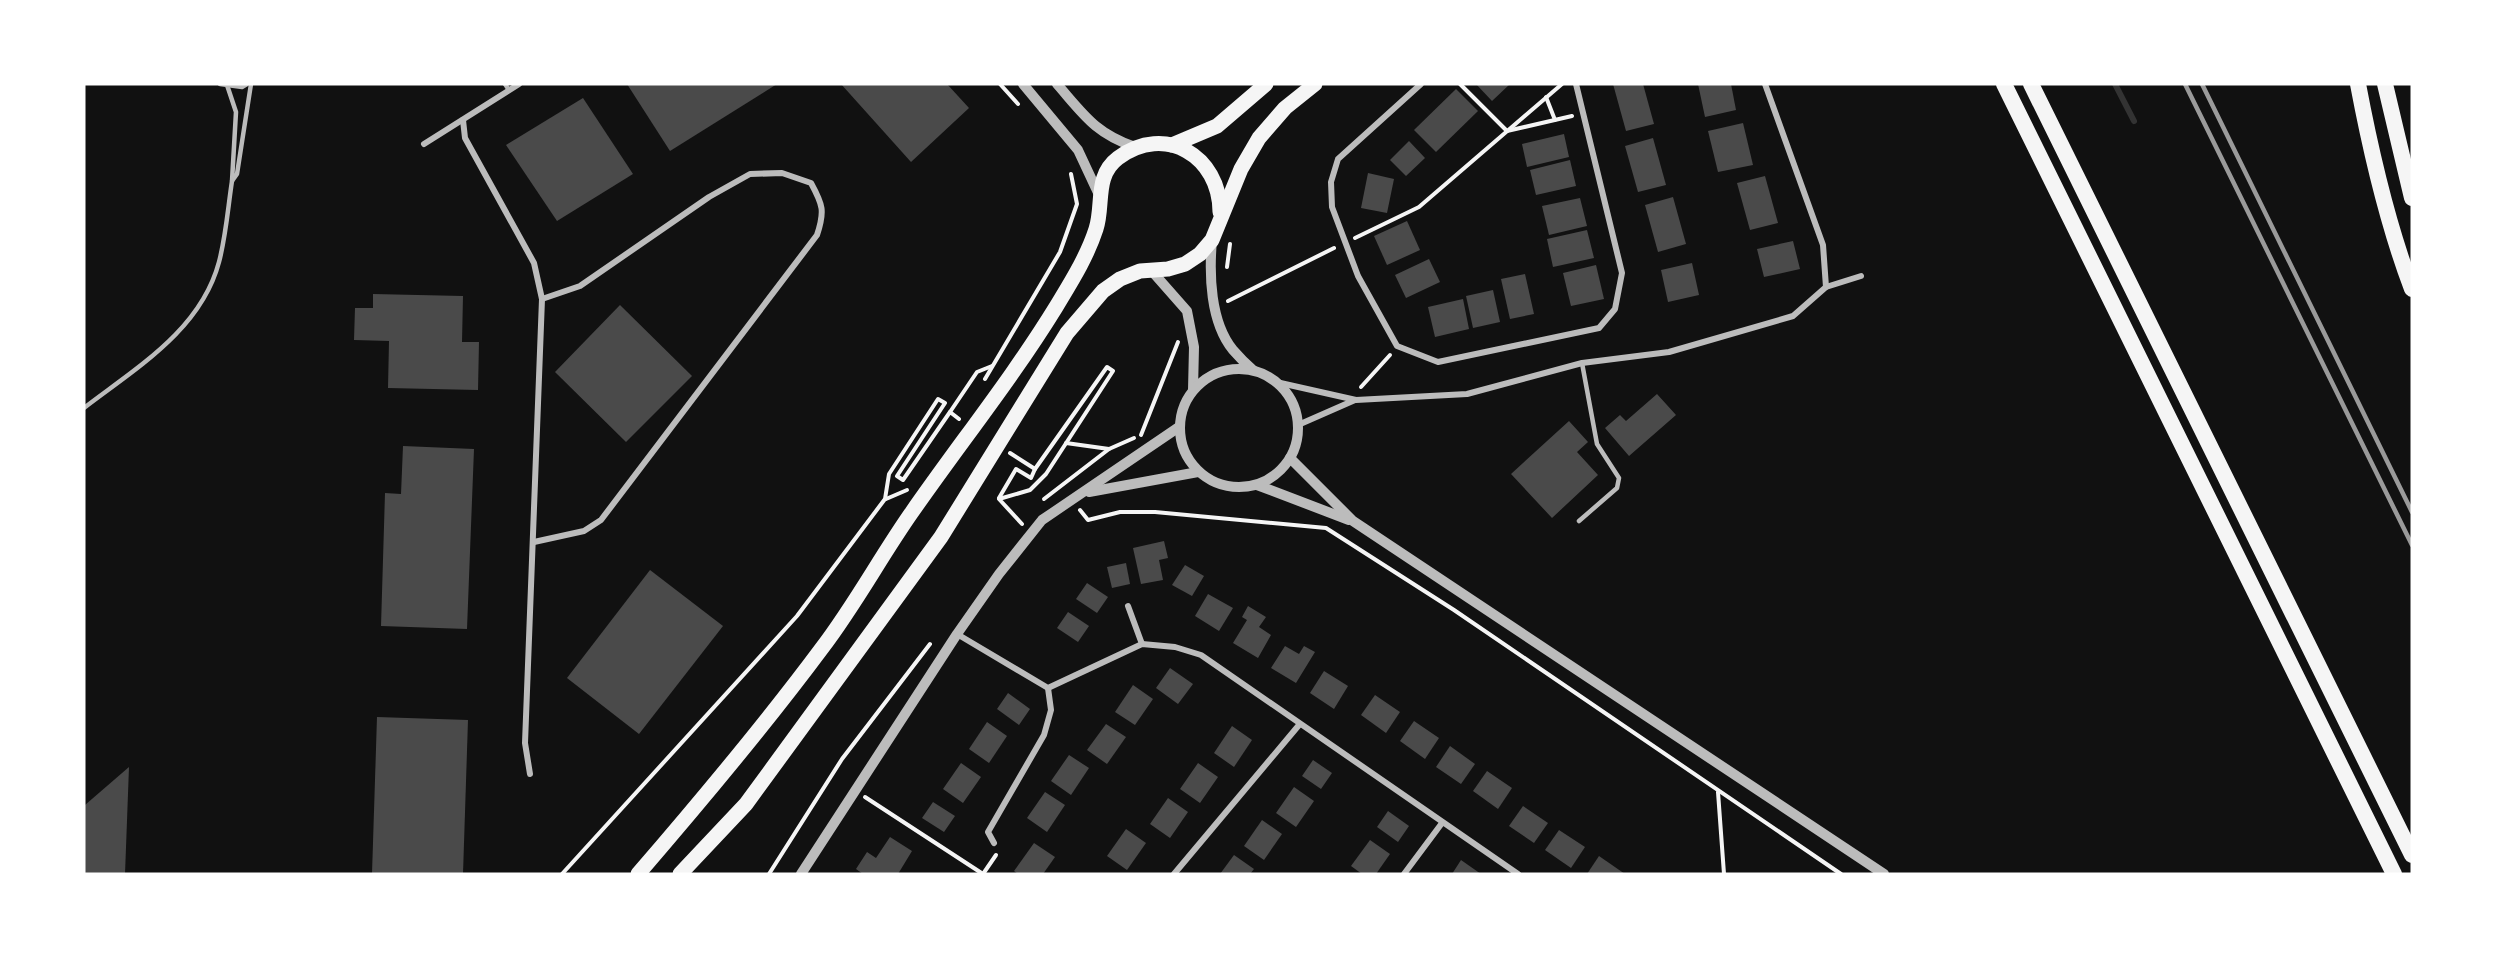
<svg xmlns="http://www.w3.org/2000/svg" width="2496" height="958" viewBox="0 0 2496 958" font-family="'IBM Plex Sans',sans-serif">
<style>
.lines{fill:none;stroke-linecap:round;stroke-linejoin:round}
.stream{stroke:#333;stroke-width:6}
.building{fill:#4a4a4a}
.path{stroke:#f5f5f5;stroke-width:4}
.service{stroke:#bcbcbc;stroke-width:4.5}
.minor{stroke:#bcbcbc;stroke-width:6}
.tertiary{stroke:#bcbcbc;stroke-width:10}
.primary{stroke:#f5f5f5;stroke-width:15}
.motorway{stroke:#f5f5f5;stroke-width:16}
.rail{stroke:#9a9a9a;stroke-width:4.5}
</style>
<rect width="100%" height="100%" fill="#111"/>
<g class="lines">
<!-- stream -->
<polyline class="stream" points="2115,84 2134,121"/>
</g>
<!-- building -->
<g class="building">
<polygon points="627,84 777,84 670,151"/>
<polygon points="841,84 947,84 969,108 911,162"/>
<polygon points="1476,84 1510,84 1492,101"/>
<polygon points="1613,84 1643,84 1654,124 1626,131"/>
<polygon points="1698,84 1731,84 1736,110 1705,117"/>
<polygon points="1456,89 1478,111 1436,152 1414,130"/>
<polygon points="583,98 633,174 557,221 506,145"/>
<polygon points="1743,123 1753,165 1718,172 1708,131"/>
<polygon points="1564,134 1569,157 1527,167 1522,144"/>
<polygon points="1653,138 1666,185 1638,192 1625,146"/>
<polygon points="1409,141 1425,158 1406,176 1390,160"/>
<polygon points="1570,160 1576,186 1536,195 1530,170"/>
<polygon points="1368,173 1394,179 1387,213 1361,208"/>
<polygon points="1765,176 1778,223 1750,230 1737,183"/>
<polygon points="1673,197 1686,244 1658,252 1645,205"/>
<polygon points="1580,198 1587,226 1549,235 1542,206"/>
<polygon points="1407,221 1420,250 1387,265 1374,236"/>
<polygon points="1587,230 1594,258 1553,267 1547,239"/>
<polygon points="1793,241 1800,269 1764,277 1757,249"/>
<polygon points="1429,259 1440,282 1406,298 1395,275"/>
<polygon points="1692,263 1699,295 1668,302 1661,270"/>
<polygon points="1596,265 1604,299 1571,306 1563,273"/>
<polygon points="1525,274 1534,314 1510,319 1501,279"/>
<polygon points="1493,290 1500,322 1473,328 1466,296"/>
<polygon points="373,294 463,296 462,342 479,342 478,390 388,388 389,341 354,340 355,308 373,308"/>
<polygon points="1463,299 1469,329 1435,337 1428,307"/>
<polygon points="620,305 692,376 626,442 555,372"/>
<polygon points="1657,394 1676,415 1629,456 1605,428 1620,415 1626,421"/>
<polygon points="1569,421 1588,442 1577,452 1598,475 1552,518 1511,474"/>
<polygon points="403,446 474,449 467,629 381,626 385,493 401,494"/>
<polygon points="1164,541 1168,558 1159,560 1163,580 1141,584 1133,548"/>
<polygon points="1126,563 1130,584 1112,588 1107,567"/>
<polygon points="1185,565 1204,576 1192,596 1172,585"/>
<polygon points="650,570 723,626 639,734 567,678"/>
<polygon points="1087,583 1108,597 1097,613 1076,599"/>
<polygon points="1208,594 1233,608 1219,631 1195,616"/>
<polygon points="1248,606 1266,617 1259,627 1271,635 1258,658 1233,643 1247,620 1242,617"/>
<polygon points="1068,612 1089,626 1078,642 1057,628"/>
<polygon points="1285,646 1299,654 1304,646 1315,652 1296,683 1271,668"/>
<polygon points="1170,668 1193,684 1178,704 1156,688"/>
<polygon points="1324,671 1348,686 1334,709 1310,693"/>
<polygon points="1133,685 1153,699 1135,725 1115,712"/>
<polygon points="1008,693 1030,709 1019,725 997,709"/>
<polygon points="1375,695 1400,712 1386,733 1361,715"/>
<polygon points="377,717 468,720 463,874 372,874"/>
<polygon points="1414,721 1439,738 1425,759 1400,741"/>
<polygon points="987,722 1007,736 989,763 969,749"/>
<polygon points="1106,724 1126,737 1107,764 1087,750"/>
<polygon points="1232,726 1252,740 1234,767 1214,753"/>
<polygon points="1450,746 1475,764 1461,784 1436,767"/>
<polygon points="1069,755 1089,768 1071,795 1051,781"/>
<polygon points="1313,760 1332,773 1321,789 1302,776"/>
<polygon points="961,763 981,777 963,803 943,789"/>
<polygon points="1198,763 1218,777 1200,803 1180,789"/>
<polygon points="129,767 125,874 84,874 85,805"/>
<polygon points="1487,771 1512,788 1498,809 1473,791"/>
<polygon points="1294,787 1314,801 1296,827 1276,813"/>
<polygon points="1045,792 1065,805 1047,832 1027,818"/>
<polygon points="1168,798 1188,812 1170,838 1150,824"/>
<polygon points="933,802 955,816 944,832 922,818"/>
<polygon points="1523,806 1548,823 1534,843 1509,826"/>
<polygon points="1388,811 1409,826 1398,842 1377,827"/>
<polygon points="1262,820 1282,834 1264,860 1244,846"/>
<polygon points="1126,829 1146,843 1127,870 1107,856"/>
<polygon points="1559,830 1585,847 1571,868 1545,850"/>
<polygon points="890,837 912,851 898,874 863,874 856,869 867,852 876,858"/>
<polygon points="1370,840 1390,854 1376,874 1362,874 1351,866"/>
<polygon points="1034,843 1055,857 1043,874 1018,874 1014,871"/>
<polygon points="1234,855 1254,869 1250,874 1220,874"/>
<polygon points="1599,856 1625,874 1587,874"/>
<polygon points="1461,860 1481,874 1452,874"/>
</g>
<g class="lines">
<!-- path -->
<g class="path">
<polyline points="1000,84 1018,104"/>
<polyline points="1460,84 1507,131 1572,116"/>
<polyline points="1546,97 1555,120"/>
<polyline points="1355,238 1419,207 1562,84"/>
<polyline points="1227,267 1230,244"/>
<polyline points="1228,301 1334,248"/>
<polyline points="985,379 1060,252 1077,204 1071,174"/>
<polyline points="1361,387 1390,355"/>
<polyline points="950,412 977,372 992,366"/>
<polyline points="1141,435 1178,342"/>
<polyline points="1066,443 1109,449"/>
<polyline points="1010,453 1035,469 1107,367 1113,371 1046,474 1030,490 999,499 1022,524"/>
<polyline points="999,498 1016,469 1031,478 1035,469"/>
<polyline points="886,499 907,490"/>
<polyline points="1044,499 1109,449 1134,438"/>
<polyline points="1080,510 1088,520 1120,512 1155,512 1326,528 1454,610 1841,874"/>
<polyline points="1718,792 1724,874"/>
<polyline points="865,797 983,874"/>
<polyline points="562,874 797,616 885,499 889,474 938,399 945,403 897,476 903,480 950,412 959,419"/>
<polyline points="769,874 842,759 930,644"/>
<polyline points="983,874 996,855"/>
</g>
<!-- service -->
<g class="service">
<polyline points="220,84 242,87 247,84"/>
<polyline points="505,84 509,90"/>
<polyline points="227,85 236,112 232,181 237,174 251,84"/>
<path d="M84 408C136 368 201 330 219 262 226 236 228 207 232 181"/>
<polyline points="1579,521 1617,488 1619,478 1597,444 1582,363"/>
</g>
<!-- minor -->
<g class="minor">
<polyline points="1421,84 1338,159 1331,182 1332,207 1358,276 1397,346 1438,362 1599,328 1615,309 1622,273 1576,84"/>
<polyline points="463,120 465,138 534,263 542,299 525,743 530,774"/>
<polyline points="424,144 519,84"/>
<polyline points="1826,287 1861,276"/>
<polyline points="1276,382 1356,400 1467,394 1582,363 1669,352 1793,316 1826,287 1823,245 1765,84"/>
<polyline points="1298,425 1355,400"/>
<path d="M534 542 584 531 601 520 817 235C825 211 823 205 811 183L782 173 750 174 709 197 580 286 542 299"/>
<polyline points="1128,606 1142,644"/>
<polyline points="957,634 1048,688 1142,644 1175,647 1201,655 1518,874"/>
<polyline points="994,843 988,832 1044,735 1051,710 1048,688"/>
<polyline points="1174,874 1299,725"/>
<polyline points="1404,874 1442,823"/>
</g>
<!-- tertiary -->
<g class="tertiary">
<polyline points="1023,84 1078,150 1099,195"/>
<path d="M1057 84C1084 115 1095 133 1135 147"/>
<path d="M1212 240C1209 274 1210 322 1233 350 1239 357 1246 364 1253 370"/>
<polyline points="1150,269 1187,311 1194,347 1193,390"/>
<circle cx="1239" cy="428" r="59"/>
<polyline points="1290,458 1353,521 1884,874"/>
<polyline points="1257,485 1349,520"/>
<polyline points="1089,492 1198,472"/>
<polyline points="801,874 957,634 999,574 1042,520 1179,427"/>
</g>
<!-- primary -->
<g class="primary">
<polyline points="1172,145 1217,126 1266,84"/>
<path d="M638 874C701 801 764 726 822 648 855 605 881 556 912 512 960 443 1013 377 1056 307 1071 282 1087 257 1096 229 1104 205 1094 176 1118 158 1165 123 1220 156 1220 212"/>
<polyline points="680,874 746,804 941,537 1067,333 1103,291 1120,279 1140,271 1168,269 1185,264 1200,254 1212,240 1241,169 1259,138 1285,108 1315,84"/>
</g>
<!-- motorway -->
<g class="motorway">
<polyline points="2004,84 2394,874"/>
<polyline points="2031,84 2412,855"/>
<path d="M2358 84C2371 153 2387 223 2412 289"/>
<polyline points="2385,84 2412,198"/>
</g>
<!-- rail -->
<g class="rail">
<polyline points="2185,84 2412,545"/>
<polyline points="2202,84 2412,512"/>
</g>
</g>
<!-- border -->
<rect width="2496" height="958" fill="none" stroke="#ffffff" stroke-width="171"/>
</svg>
